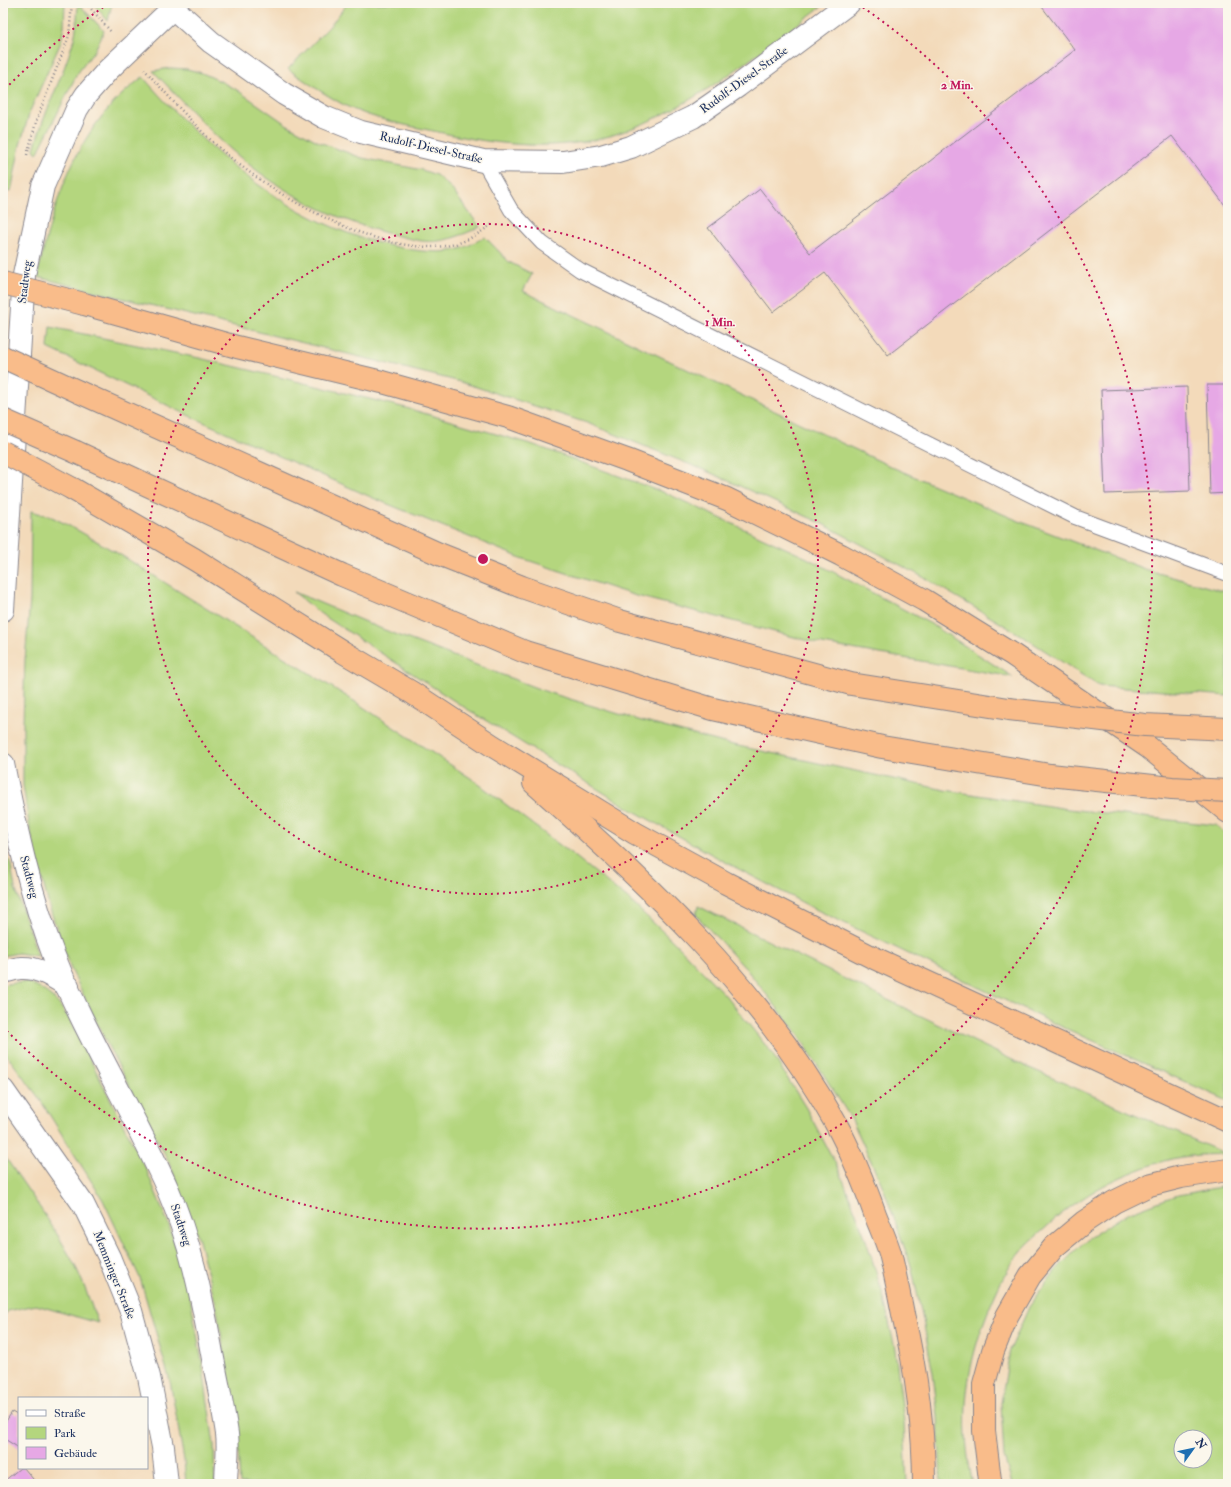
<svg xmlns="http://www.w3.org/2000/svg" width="1231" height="1487" viewBox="0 0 1231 1487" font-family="'IM FELL Double Pica',serif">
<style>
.green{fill:#b4d67e;stroke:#68826e;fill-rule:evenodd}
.building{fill:#e6a8e5}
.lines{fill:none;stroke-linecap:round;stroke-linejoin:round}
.service-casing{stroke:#87848c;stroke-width:16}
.minor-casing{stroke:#87848c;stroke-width:24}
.tertiary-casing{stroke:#87848c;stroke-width:24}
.motorway-casing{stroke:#87848c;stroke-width:24}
.path{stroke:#87848c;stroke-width:2.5;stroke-dasharray:1 3;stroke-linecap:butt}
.service{stroke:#fff;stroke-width:14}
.minor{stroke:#fff;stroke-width:22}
.tertiary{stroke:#fff;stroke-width:22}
.motorway{stroke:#f9bc8a;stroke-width:22}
.motorway-bridge-casing{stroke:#87848c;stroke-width:24;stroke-linecap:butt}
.motorway-bridge{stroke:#f9bc8a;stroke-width:22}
.ring{fill:none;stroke:#c2185b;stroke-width:2;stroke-dasharray:2 4}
.labels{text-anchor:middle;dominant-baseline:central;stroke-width:3;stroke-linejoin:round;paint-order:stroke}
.street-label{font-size:12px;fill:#1b2f5e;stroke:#fbf7ec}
.centre{fill:#c2185b;stroke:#fbf7ec;stroke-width:2}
.ring-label{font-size:12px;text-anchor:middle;font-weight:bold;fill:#c2185b;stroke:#fbf7ec;stroke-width:3;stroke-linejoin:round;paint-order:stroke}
</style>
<rect width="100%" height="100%" fill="#fbf7ec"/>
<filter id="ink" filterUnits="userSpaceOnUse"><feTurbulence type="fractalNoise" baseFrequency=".025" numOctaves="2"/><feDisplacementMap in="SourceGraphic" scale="8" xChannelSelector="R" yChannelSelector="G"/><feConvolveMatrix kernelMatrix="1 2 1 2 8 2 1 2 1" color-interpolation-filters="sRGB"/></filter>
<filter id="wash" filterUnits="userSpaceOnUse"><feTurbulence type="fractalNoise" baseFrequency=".012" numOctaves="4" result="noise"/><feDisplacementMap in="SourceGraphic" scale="16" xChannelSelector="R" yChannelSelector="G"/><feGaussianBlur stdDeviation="0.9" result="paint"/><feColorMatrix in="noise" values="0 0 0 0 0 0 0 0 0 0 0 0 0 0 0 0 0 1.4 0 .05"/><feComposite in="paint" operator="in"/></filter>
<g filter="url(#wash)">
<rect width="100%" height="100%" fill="#f3daba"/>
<!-- green -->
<g class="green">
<polygon points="3,3 65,3 64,26 61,42 30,111 20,145 11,192 3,191"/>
<path d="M78 3 104 31 95 50 77 74 37 154 34 149C44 112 62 79 73 42 77 30 77 16 78 3Z"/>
<polygon points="93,3 112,3 108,21"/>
<path d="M348 3H826C761 51 690 111 613 135 559 152 497 145 443 133 410 126 374 120 344 105 324 94 306 82 288 69L329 27Z"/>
<path d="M170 68 187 69 202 73 220 81 237 90 286 124 319 142 362 158 422 170 436 175 450 187 480 227C462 235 442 244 422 241 413 240 404 237 395 235 344 223 293 199 251 166 215 139 185 103 153 71Z"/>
<path d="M143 77C210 154 294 227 397 247 416 251 445 255 463 248 471 245 478 240 485 237L509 262 532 274 523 291 894 468 1019 521 1147 570 1219 590H1228V696L1099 686 1024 637 923 577 819 522 711 473 587 423 461 382 37 277C55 199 75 127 143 77Z"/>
<polygon points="50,327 199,358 308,384 406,408 534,445 668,494 807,558 931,624 1013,677 817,643 633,595 521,558 373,498 192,417 48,348"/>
<polygon points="31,511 52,517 79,531 124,557 354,701 472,779 577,858 628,899 677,945 726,996 771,1052 806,1108 840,1172 864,1234 882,1291 895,1349 904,1422 907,1484 240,1484 237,1431 227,1367 216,1305 198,1237 169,1162 106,1042 70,967 49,906 30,830 23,785 23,723 25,660 30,600"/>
<polygon points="294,592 382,629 547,692 645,722 724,743 945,790 1068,809 1216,825 1228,836 1228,1101 1040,1017 811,907 729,864 632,810 563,768 459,704 321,614"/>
<polygon points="4,859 10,861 15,888 38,956 18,953 3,956 3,861"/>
<path d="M698 906 863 988 1025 1066 1226 1154C1214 1155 1202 1154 1190 1156 1166 1158 1143 1168 1121 1177 1090 1191 1064 1210 1040 1233 1034 1238 1027 1244 1022 1250 1009 1265 1000 1283 992 1302 966 1362 958 1420 973 1484H941L938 1416 933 1374 924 1325 912 1269 883 1187 852 1120 798 1034 747 970 696 915Z"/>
<path d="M27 982C51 993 56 999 70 1020L146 1169 169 1225 189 1291 202 1361 214 1445 215 1484H186L184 1460 170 1381 140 1278 103 1200 39 1098 3 1050V986L7 984Z"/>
<path d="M3 1154C27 1189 52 1223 72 1260 83 1280 90 1302 98 1323L36 1305 8 1311 3 1317Z"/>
<path d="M1220 1187 1228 1188V1484H1012L1004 1457 1001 1403 1010 1350 1029 1307 1055 1271 1087 1239 1128 1213 1174 1196ZM1181 1437H1205V1461H1181Z"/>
</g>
<g id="blocks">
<!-- building -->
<g class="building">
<polygon points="1039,3 1228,3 1228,209 1172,136 888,355 825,273 773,312 708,228 760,189 810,253 1075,50"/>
<polygon points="1207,385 1228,385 1228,493 1210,494"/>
<polygon points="1187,387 1190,491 1105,494 1101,390"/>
<polygon points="19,1411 19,1448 3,1438 3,1426 12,1412 17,1415"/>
<polygon points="20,1468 24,1468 37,1484 3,1484 3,1482"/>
</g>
</g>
</g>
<g filter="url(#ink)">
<use href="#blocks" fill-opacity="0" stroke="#87848c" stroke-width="1"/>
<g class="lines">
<defs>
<polyline id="service" points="483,161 511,210 542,243 580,270 1075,517 1228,574"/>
<g id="minor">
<polyline points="173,8 211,42 284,94 324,117 361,132 483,161 563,162 601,156 631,147 693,117 738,86 849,3"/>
<polyline points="3,610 24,275 43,186 77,109 86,95 108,70 173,8 169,3"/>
<path d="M3 764C16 829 30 894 54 956 86 1037 133 1110 168 1190 190 1240 201 1294 211 1348 216 1376 223 1405 227 1434 229 1450 226 1468 226 1484"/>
<path d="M3 972C9 971 15 968 21 968 39 967 53 977 68 986"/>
</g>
<polyline id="tertiary" points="3,1090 83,1204 109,1257 131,1311 149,1377 163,1447 167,1484"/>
<g id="motorway">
<polyline points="84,304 237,347 382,382 508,417 627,460 727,499 841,555 924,600 1013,655 1148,747 1228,812"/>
<polyline points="79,392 439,554 522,587 620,621 851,684 1009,709"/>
<polyline points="76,452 342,575 525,652 713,709 882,747 1050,775"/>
<polyline points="73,489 194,559 343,652 411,692 493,746 635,833 726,883 870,956 1228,1121"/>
<path d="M534 783C646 882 762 990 835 1122 851 1151 864 1183 875 1214 880 1227 886 1240 890 1253 895 1273 899 1294 903 1314 916 1370 924 1427 924 1484"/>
<polyline points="991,1484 990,1480 984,1431 984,1384 993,1351 1007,1316 1030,1276 1054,1247 1084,1222 1114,1202 1149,1185 1181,1177 1228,1170"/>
</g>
</defs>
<!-- service casing -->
<use href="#service" class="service-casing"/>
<!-- minor casing -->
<use href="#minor" class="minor-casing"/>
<!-- tertiary casing -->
<use href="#tertiary" class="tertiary-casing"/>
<!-- motorway casing -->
<use href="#motorway" class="motorway-casing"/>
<!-- path -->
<g class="path">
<polyline points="86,3 112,33"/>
<path d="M144 69C173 101 202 135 236 162 286 202 385 258 451 245 467 242 481 232 494 223"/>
<polyline points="27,155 37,119 69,36 72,3"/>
</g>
<!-- service -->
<use href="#service" class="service"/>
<!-- minor -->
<use href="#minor" class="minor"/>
<!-- tertiary -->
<use href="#tertiary" class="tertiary"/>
<!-- motorway -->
<use href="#motorway" class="motorway"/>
<defs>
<g id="motorway-bridge">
<polyline points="3,283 84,304"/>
<polyline points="3,357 79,392"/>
<polyline points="3,420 76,452"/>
<polyline points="3,452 73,489"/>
<polyline points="1009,709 1145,725 1228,729"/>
<polyline points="1050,775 1172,788 1228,791"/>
</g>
</defs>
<!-- motorway-bridge casing -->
<use href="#motorway-bridge" class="motorway-bridge-casing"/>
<!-- motorway-bridge -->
<use href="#motorway-bridge" class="motorway-bridge"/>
</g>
</g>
<!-- distance rings -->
<g class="ring">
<circle cx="483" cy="559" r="335"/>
<path d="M5 89A670 670 0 0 1 108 4M858 4A670 670 0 1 1 5 1029"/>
</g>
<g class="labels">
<!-- street labels -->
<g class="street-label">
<text transform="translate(744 80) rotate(-36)">Rudolf-Diesel-Straße</text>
<text transform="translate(431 148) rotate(13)">Rudolf-Diesel-Straße</text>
<text transform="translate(25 282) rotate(-83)">Stadtweg</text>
<text transform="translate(29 877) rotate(75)">Stadtweg</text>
<text transform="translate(181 1225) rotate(71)">Stadtweg</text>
<text transform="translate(114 1275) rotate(68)">Memminger Straße</text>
</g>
</g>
<circle cx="483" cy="559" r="6" class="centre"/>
<g class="ring-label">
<text x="957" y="89">2 Min.</text>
<text x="720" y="326">1 Min.</text>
</g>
<!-- margin -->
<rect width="1231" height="1487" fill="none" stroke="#fbf7ec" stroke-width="16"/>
<!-- legend -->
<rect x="18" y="1397" width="130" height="72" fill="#fbf7ec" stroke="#a1a7b3"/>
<rect x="26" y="1410" width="20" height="6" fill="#ffffff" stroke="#a1a7b3"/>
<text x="54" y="1417" font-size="12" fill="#1b2f5e">Straße</text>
<rect x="26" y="1427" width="20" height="12" fill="#b4d67e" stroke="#a1a7b3"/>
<text x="54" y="1437" font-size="12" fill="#1b2f5e">Park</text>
<rect x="26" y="1447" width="20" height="12" fill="#e6a8e5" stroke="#a1a7b3"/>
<text x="54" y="1457" font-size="12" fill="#1b2f5e">Gebäude</text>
<!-- north arrow -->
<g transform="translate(1193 1449) rotate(57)"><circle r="19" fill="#fbf7ec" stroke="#a1a7b3"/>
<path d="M0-3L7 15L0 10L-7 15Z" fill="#1f6fb2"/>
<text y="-6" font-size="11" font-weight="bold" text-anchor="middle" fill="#1b2f5e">N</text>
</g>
</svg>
